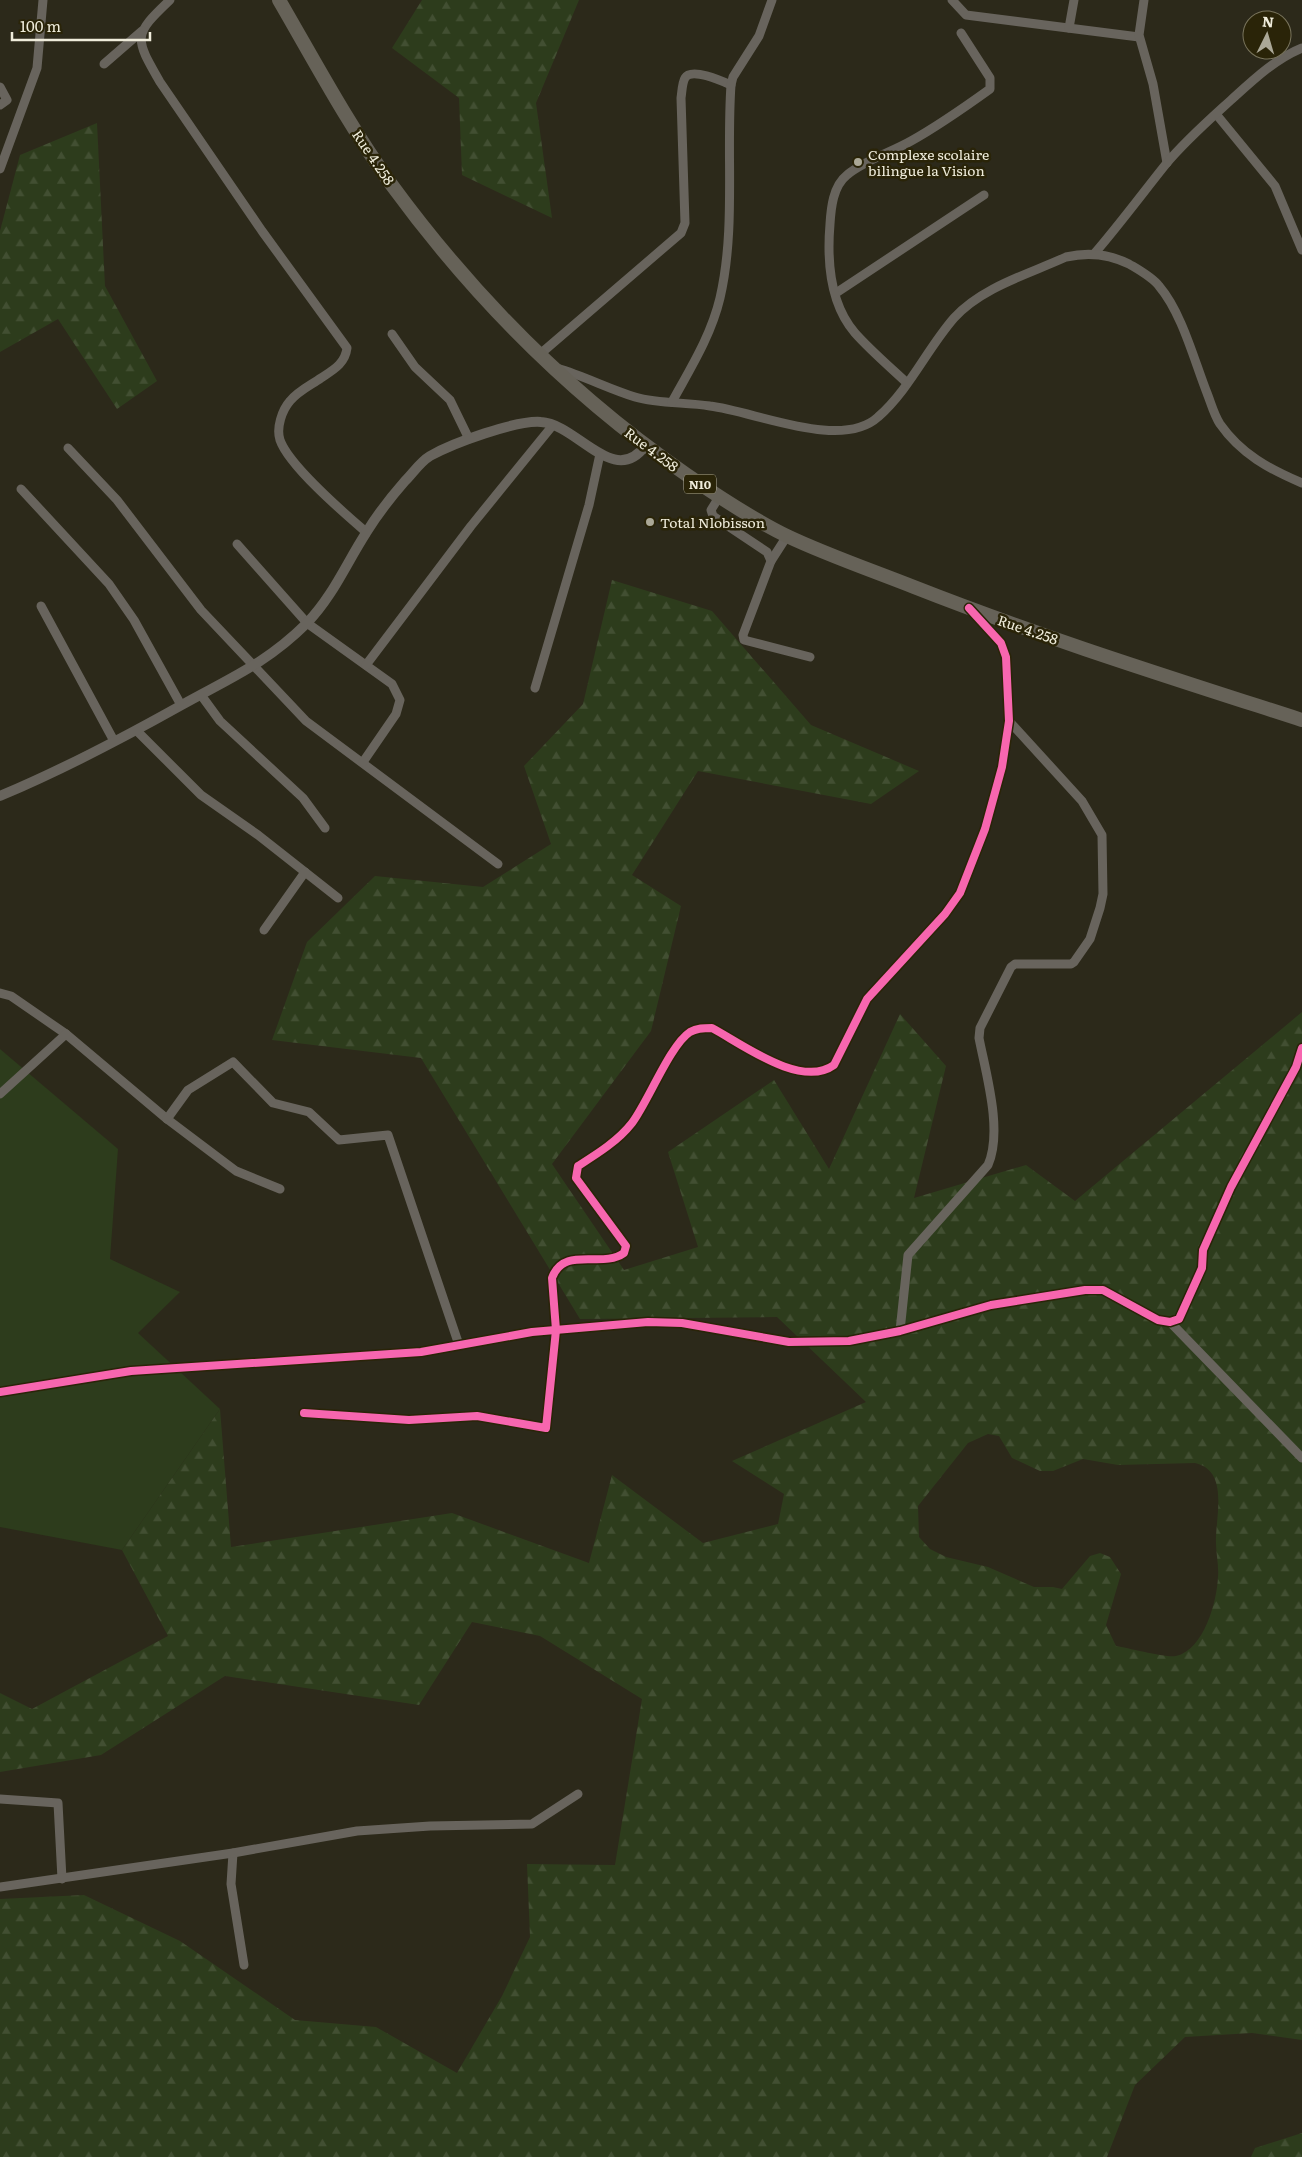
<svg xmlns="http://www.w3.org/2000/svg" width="1302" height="2157" viewBox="0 0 1302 2157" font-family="Literata,serif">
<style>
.green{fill:#2d3c1c}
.forest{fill:url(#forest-firs);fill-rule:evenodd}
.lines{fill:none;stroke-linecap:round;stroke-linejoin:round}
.minor{stroke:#68645d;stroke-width:9}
.tertiary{stroke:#68645d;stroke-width:10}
.trunk{stroke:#666258;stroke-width:14}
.cycleway-casing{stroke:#2a2408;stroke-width:11}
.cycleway{stroke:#f766af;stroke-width:8}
.poi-dot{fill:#aba897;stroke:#2a2408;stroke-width:2}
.labels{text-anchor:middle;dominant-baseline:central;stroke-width:5;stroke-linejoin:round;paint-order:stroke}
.shield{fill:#2a2408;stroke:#b4b09c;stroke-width:1}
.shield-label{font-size:12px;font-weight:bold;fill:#efecdb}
.poi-label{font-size:14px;fill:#efecdb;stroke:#2a2408;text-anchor:start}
.street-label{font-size:14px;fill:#efecdb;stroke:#2a2408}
</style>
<defs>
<pattern id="forest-firs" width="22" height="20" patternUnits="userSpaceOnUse" patternTransform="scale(1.25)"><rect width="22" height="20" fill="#2d3c1c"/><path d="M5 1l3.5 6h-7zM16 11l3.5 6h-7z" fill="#424f32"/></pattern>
</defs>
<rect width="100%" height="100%" fill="#2c291a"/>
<!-- green -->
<polygon class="green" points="0,1049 118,1149 110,1259 180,1292 138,1333 220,1409 122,1550 0,1527"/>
<!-- forest -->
<g class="forest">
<polygon points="422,0 579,0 536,103 552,218 462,175 459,98 392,48"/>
<polygon points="97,123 105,286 157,381 117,409 58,319 0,352 0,231 20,155"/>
<path d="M612 580 712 611 811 725 919 771 871 804 698 771 632 875 681 906 651 1031 552 1164 624 1270 698 1247 668 1152 774 1080 829 1169 900 1014 946 1066 914 1198 1026 1165 1075 1201 1302 1012V2040L1252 2033 1185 2037 1135 2085 1107 2157H0V1899L84 1895 180 1941 295 2020 376 2027 457 2073 502 1996 530 1937 527 1864 615 1865 642 1699 540 1636 472 1622 419 1705 225 1676 101 1755 0 1772V1693L32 1709 168 1636 122 1550 220 1409 231 1547 452 1513 589 1563 612 1475 703 1543 778 1524 784 1494 732 1461 866 1402 777 1317 580 1319 421 1058 272 1040 307 942 375 876 483 887 551 844 524 766 583 704ZM988 1434 999 1436 1012 1458 1040 1471H1053L1083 1459 1118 1465 1195 1463C1230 1471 1215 1517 1216 1543 1216 1554 1219 1566 1218 1577 1217 1601 1204 1650 1176 1656 1167 1658 1128 1648 1116 1646L1106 1625 1121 1574 1110 1557 1100 1553 1090 1556 1062 1589 1053 1587H1034L988 1567 946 1557 930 1549 919 1537 918 1506 968 1443Z"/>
<polygon points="1302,2133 1302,2157 1251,2157 1255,2148"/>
</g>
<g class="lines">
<!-- minor -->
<g class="minor">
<path d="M170 0C133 35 134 37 160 82L262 231 347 348C345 364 333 370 321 378 311 385 298 391 290 401 282 410 276 428 280 440 289 466 344 513 366 532"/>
<polyline points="952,0 966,15 1139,37"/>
<polyline points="1144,0 1139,35 1153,84 1167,163"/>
<polyline points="1069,28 1074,0"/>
<polyline points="104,64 142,31"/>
<polyline points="0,87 7,100 0,105"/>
<polyline points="1216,114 1275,186 1302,250"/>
<polyline points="0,169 37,68 43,0"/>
<path d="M1094 254C1119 225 1142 194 1166 164 1185 141 1209 120 1231 100 1253 80 1275 59 1302 48"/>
<polyline points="836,293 984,195"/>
<polyline points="392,334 415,367 450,400 469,439"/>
<path d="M539 355 681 233 685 223 681 98C682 92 682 83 685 78 691 67 722 81 731 85"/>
<path d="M557 368C584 376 609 389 635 397 659 404 685 402 710 406 754 411 841 451 878 417 909 390 927 349 954 318 982 287 1029 274 1066 257 1088 252 1109 254 1129 264 1139 270 1152 277 1159 286 1182 313 1194 360 1207 393 1211 403 1214 415 1220 424 1241 454 1269 469 1302 483"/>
<path d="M907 383C890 367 871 351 855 333 830 304 827 260 830 224 831 208 833 186 847 175 865 160 890 153 911 141 938 126 965 107 990 89V78L961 33"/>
<path d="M672 402C690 369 711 336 720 298 736 229 726 155 731 85L733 77 759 36 772 0"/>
<polyline points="68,448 117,500 201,610 306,721 498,864"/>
<polyline points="21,489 109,584 134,620 181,705"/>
<polyline points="719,497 711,510 713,516 767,552 771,561 743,635 744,640 810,657"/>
<polyline points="237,544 307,623 392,684 400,700 396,714 363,762"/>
<polyline points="771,561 787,536"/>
<polyline points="41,606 114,741"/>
<polyline points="366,665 471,526 553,425"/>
<polyline points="535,688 589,505 600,454"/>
<polyline points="201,695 220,721 303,798 325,828"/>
<polyline points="137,731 201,795 258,835 338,898"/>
<polyline points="264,930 305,872"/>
<polyline points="0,993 11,996 66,1034"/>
<polyline points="0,1094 66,1034 167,1119 236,1171 280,1189"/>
<polyline points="167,1119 188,1090 233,1062 273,1103 309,1112 339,1140 388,1135 459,1345"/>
<polyline points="1170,1322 1302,1458"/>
<path d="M900 1331 908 1255 988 1165C1003 1131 986 1074 979 1038L980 1028 1011 967 1015 964H1071L1074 962 1090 939 1100 908 1103 894 1102 835 1082 801 1009 721"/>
<polyline points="0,1392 131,1371 421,1352 532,1332 648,1322 682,1323 789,1342 849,1341 900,1331 991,1305 1085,1290 1103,1290 1158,1320 1170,1322 1179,1319 1202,1268 1203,1250 1231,1187 1296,1067 1302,1048"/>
<path d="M304 1413 409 1420 477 1416 546 1428 556 1330 552 1278C564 1245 602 1269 624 1253L626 1246 576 1178 578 1166C597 1154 618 1141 632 1123 648 1102 670 1045 690 1032 697 1028 704 1028 712 1028 742 1044 801 1089 834 1065L867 999 945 914 960 893 985 829 1002 767 1009 721 1006 657 1001 643 971 610"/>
<polyline points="0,1799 58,1803 62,1879"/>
<polyline points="233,1853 231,1884 244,1965"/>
<polyline points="0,1887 233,1853 357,1831 430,1826 532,1824 578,1794"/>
</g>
<!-- tertiary -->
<path class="tertiary" d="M0 796C62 770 121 739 180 706 228 679 266 664 307 623 333 596 346 564 366 533 377 515 391 497 405 481 413 473 420 462 430 456 453 443 516 420 541 422 577 424 614 488 645 446"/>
<!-- trunk -->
<path class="trunk" d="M279 0C315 62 349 126 391 184 473 296 572 396 687 475 719 497 752 519 787 536 827 555 871 570 914 587 1041 637 1172 678 1302 720"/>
<defs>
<g id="cycleway">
<polyline points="0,1392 131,1371 421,1352 532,1332 648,1322 682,1323 789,1342 849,1341 900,1331 991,1305 1085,1290 1103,1290 1158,1320 1170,1322 1179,1319 1202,1268 1203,1250 1231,1187 1296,1067 1302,1048"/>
<path d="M304 1413 409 1420 477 1416 546 1428 556 1330 552 1278C564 1245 602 1269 624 1253L626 1246 576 1178 578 1166C597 1154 618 1141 632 1123 648 1102 670 1045 690 1032 697 1028 704 1028 712 1028 742 1044 801 1089 834 1065L867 999 945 914 960 893 985 829 1002 767 1009 721 1006 657 1001 643 969 608"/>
</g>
</defs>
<!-- cycleway casing -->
<use href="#cycleway" class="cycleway-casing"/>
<!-- cycleway -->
<use href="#cycleway" class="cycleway"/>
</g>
<!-- markers -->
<g class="poi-dot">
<circle cx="858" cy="162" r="5"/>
<circle cx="650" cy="522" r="5"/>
</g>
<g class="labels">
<!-- shield labels -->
<rect class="shield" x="684" y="474.5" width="32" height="19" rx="4"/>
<g class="shield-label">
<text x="700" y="484">N10</text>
</g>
<!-- poi labels -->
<g class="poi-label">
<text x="868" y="154">Complexe scolaire<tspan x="868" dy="16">bilingue la Vision</tspan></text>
<text x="660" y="522">Total Nlobisson</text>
</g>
<!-- street labels -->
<g class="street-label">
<text transform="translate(374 157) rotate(56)">Rue 4.258</text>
<text transform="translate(652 449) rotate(37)">Rue 4.258</text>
<text transform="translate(1028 629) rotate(19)">Rue 4.258</text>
</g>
</g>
<!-- north arrow -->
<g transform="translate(1267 35) rotate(5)"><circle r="24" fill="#2a2408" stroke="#79745c"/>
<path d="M0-4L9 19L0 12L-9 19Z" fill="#aba897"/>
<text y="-8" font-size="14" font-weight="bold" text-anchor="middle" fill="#efecdb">N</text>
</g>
<!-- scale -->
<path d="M12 32v8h138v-8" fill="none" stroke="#efecdb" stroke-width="2.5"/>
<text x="20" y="32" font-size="15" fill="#efecdb" stroke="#2a2408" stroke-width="4" paint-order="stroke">100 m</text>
</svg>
